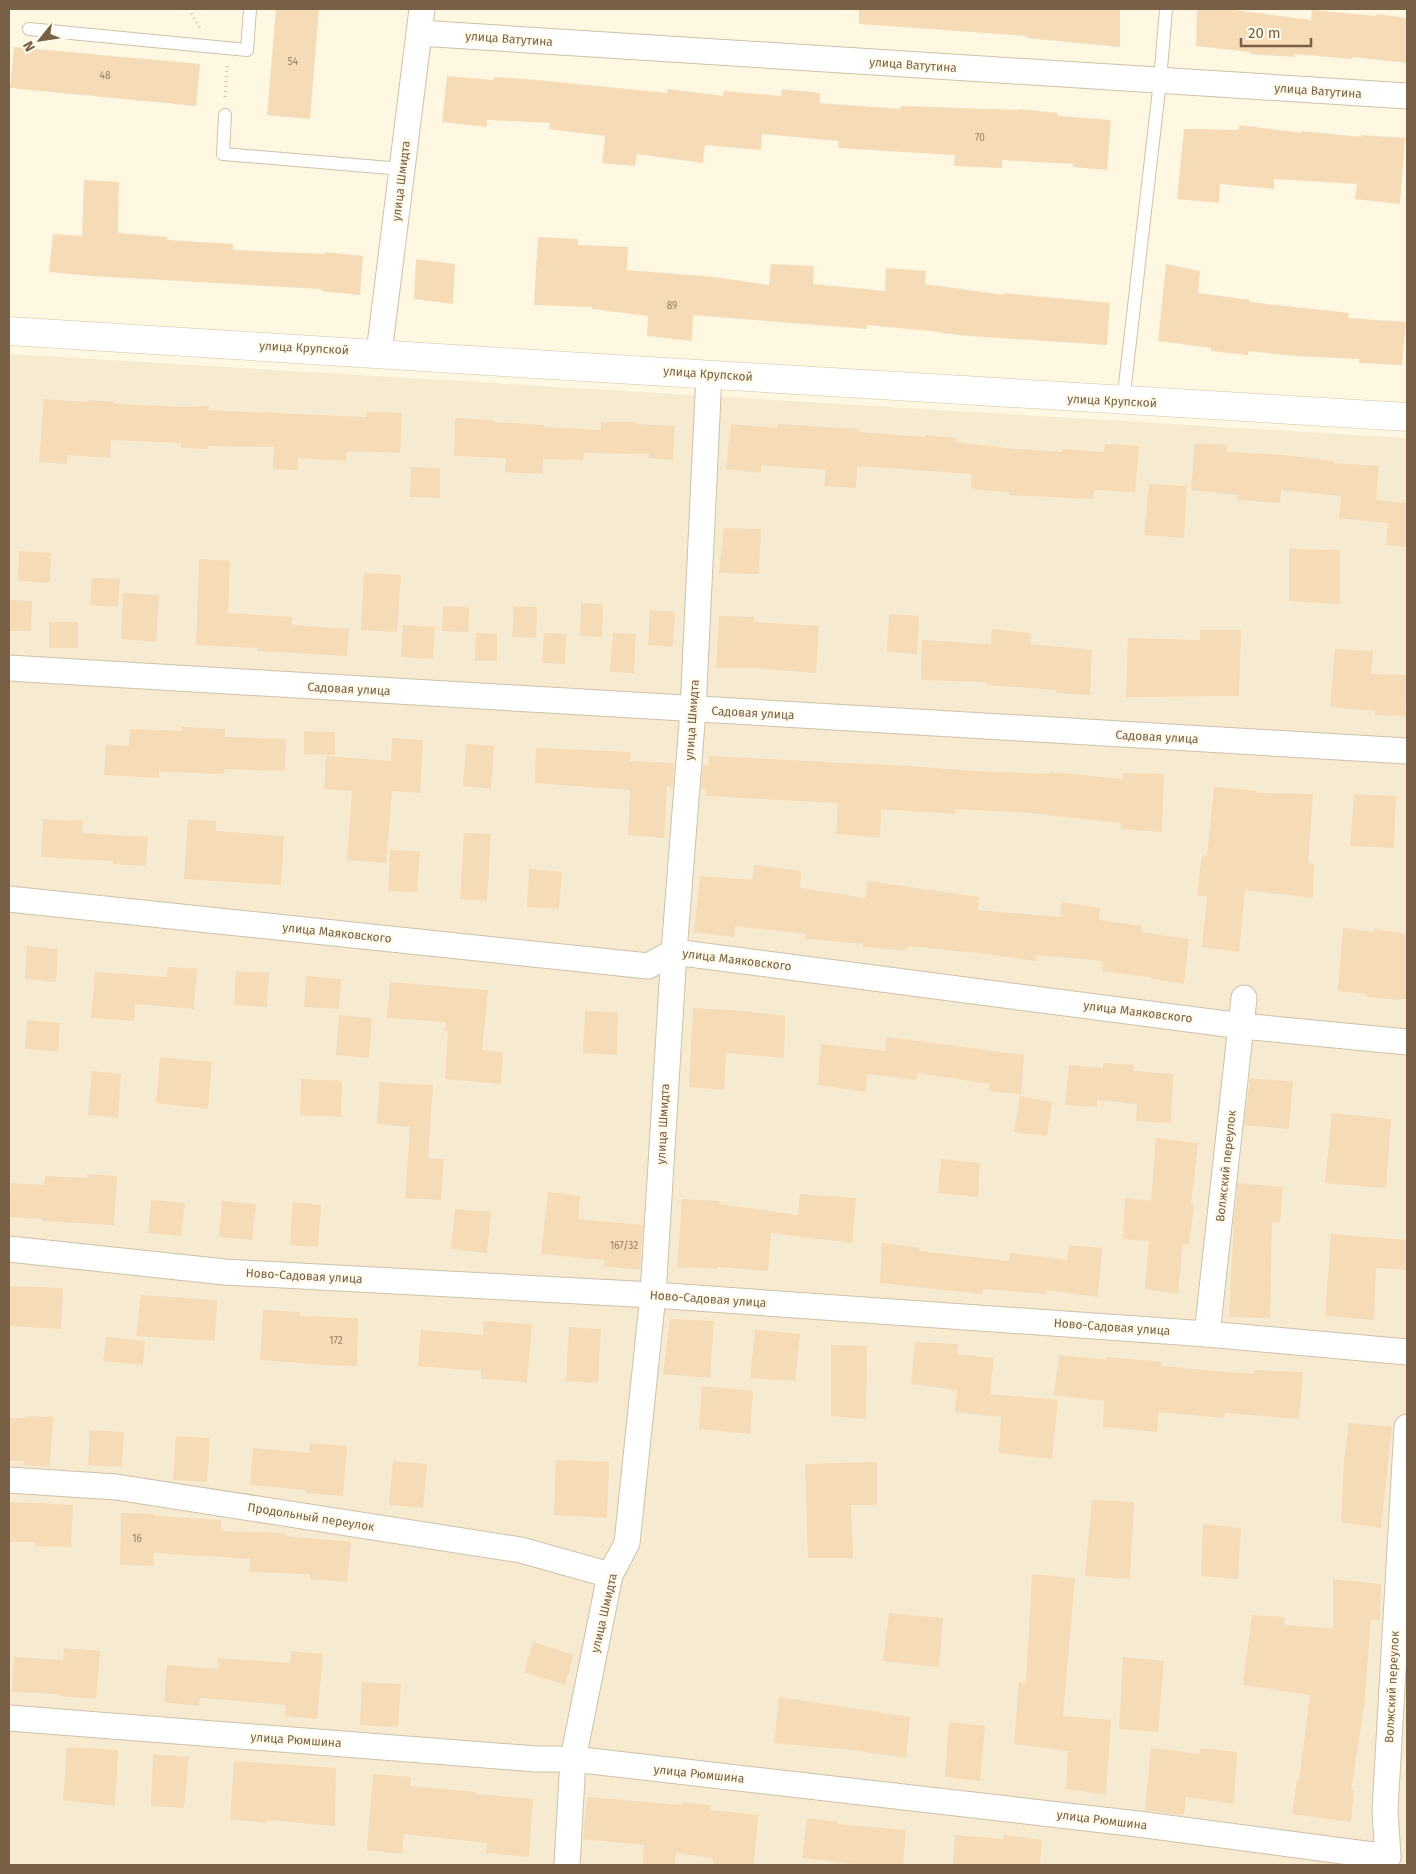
<svg xmlns="http://www.w3.org/2000/svg" width="1416" height="1874" viewBox="0 0 1416 1874" font-family="'Fira Sans',sans-serif">
<style>
.residential{fill:#f6ebd0}
.building{fill:#f6dbb7}
.lines{fill:none;stroke-linecap:round;stroke-linejoin:round}
.lane-casing{stroke:#d0c0a8;stroke-width:14}
.street-casing{stroke:#d0c0a8;stroke-width:27}
.secondary-casing{stroke:#d4c2a4;stroke-width:29}
.path{stroke:#dbbe9a;stroke-width:3;stroke-dasharray:1 4;stroke-linecap:butt}
.lane{stroke:#fff;stroke-width:12}
.street{stroke:#fff;stroke-width:25}
.secondary{stroke:#fff;stroke-width:28}
.labels{text-anchor:middle;dominant-baseline:central;stroke-width:4.5;stroke-linejoin:round;paint-order:stroke}
.number-label{font-size:10px;fill:#987f62}
.street-label{font-size:12px;fill:#786046;stroke:#fffaea}
</style>
<rect width="100%" height="100%" fill="#fef8e2"/>
<!-- residential -->
<polygon class="residential" points="9,354 1407,438 1407,1865 9,1865"/>
<!-- building -->
<g class="building">
<polygon points="276,9 319,9 310,119 267,115"/>
<polygon points="859,9 1120,9 1120,47 1027,38 1027,36 859,24"/>
<polygon points="1197,9 1227,9 1311,20 1312,10 1376,16 1376,14 1407,18 1407,63 1352,57 1352,59 1294,54 1294,57 1250,54 1250,52 1196,46"/>
<polygon points="14,47 200,64 196,106 10,88"/>
<polygon points="447,76 493,80 494,77 526,79 667,93 667,89 723,96 724,91 781,96 782,89 820,93 820,103 900,109 901,106 1019,110 1019,109 1058,113 1058,116 1111,120 1107,170 1073,167 1073,164 1002,160 1002,168 954,166 955,155 838,148 839,141 762,134 761,150 705,145 703,163 637,154 635,166 602,163 605,136 549,129 550,123 487,120 487,127 442,122"/>
<polygon points="1239,125 1301,133 1301,131 1362,137 1362,135 1405,138 1400,204 1355,199 1357,184 1274,179 1274,189 1220,184 1219,203 1177,199 1184,129 1239,130"/>
<polygon points="84,180 119,182 118,233 167,237 167,240 233,244 233,250 325,254 325,252 363,256 360,295 321,291 322,289 92,276 49,272 53,234 82,236"/>
<polygon points="538,237 578,239 578,245 628,247 627,270 714,277 769,285 771,264 814,266 813,284 885,291 886,268 926,271 925,284 1004,295 1004,293 1110,303 1107,345 970,336 941,333 941,332 867,325 867,329 693,315 692,341 647,336 648,316 592,309 592,307 534,305"/>
<polygon points="416,259 455,264 453,304 414,299"/>
<polygon points="1166,264 1200,271 1198,293 1250,300 1250,302 1349,313 1348,318 1406,322 1402,365 1359,363 1359,359 1296,356 1248,351 1248,355 1211,351 1211,348 1158,341"/>
<polygon points="44,399 88,402 89,400 114,402 114,404 182,407 209,406 208,410 366,417 366,412 402,413 400,453 347,451 346,461 298,458 298,470 273,469 274,447 208,446 208,449 181,448 181,443 111,440 110,458 68,455 67,464 39,462"/>
<polygon points="455,418 493,420 493,422 545,425 544,427 601,430 601,422 636,422 636,424 675,426 673,460 648,458 649,454 584,453 583,460 543,459 542,474 505,472 506,458 454,456"/>
<polygon points="731,424 778,428 778,424 859,429 859,432 925,437 925,435 956,438 955,442 1005,448 1062,452 1062,449 1104,452 1105,444 1139,446 1135,492 1094,490 1093,499 1009,495 1009,492 971,489 972,474 857,466 856,488 824,486 826,470 761,465 761,473 726,469"/>
<polygon points="1195,443 1227,445 1227,452 1283,455 1334,461 1334,463 1379,466 1376,500 1407,503 1407,547 1386,545 1388,523 1339,518 1341,496 1281,490 1280,503 1237,500 1238,495 1191,490"/>
<polygon points="411,467 440,468 440,498 410,497"/>
<polygon points="1149,484 1187,486 1184,538 1144,535"/>
<polygon points="724,528 761,529 759,574 719,573"/>
<polygon points="1289,549 1340,550 1340,604 1289,601"/>
<polygon points="19,551 51,553 50,583 18,581"/>
<polygon points="199,559 230,561 228,613 292,617 292,625 349,629 347,656 257,651 257,648 196,645"/>
<polygon points="364,573 401,575 397,632 361,630"/>
<polygon points="92,578 120,579 118,607 90,605"/>
<polygon points="123,593 159,595 156,642 121,639"/>
<polygon points="9,600 32,601 31,631 9,631"/>
<polygon points="581,603 603,604 602,637 580,636"/>
<polygon points="443,606 469,607 468,632 442,631"/>
<polygon points="514,606 537,607 536,638 512,637"/>
<polygon points="650,610 675,612 673,647 648,645"/>
<polygon points="889,614 919,616 917,654 887,652"/>
<polygon points="719,616 754,617 754,622 819,626 816,673 753,668 716,668"/>
<rect x="49" y="622" width="29" height="26"/>
<polygon points="403,625 435,627 433,659 401,657"/>
<polygon points="992,629 1031,633 1030,644 1092,650 1090,695 1056,693 1056,690 987,685 987,682 921,680 922,640 991,644"/>
<polygon points="1200,630 1241,630 1239,696 1126,697 1128,638 1200,640"/>
<polygon points="476,633 497,634 497,661 475,661"/>
<polygon points="544,633 566,634 565,664 542,663"/>
<polygon points="613,633 636,634 634,673 610,672"/>
<polygon points="1335,649 1373,651 1371,674 1407,675 1405,716 1375,715 1375,711 1330,707"/>
<polygon points="182,727 225,729 225,737 286,739 285,771 224,769 224,774 159,772 159,778 104,775 106,745 129,746 130,729 182,731"/>
<polygon points="304,731 335,732 335,755 304,754"/>
<polygon points="392,738 423,740 420,793 392,791 386,863 347,860 352,791 324,789 326,756 391,761"/>
<polygon points="466,744 494,746 491,789 463,786"/>
<polygon points="536,748 631,752 630,761 674,763 673,787 667,786 664,838 628,835 630,790 535,783"/>
<polygon points="709,756 909,766 975,771 1049,774 1049,772 1123,779 1123,773 1164,774 1162,832 1121,829 1121,823 1029,813 956,809 955,814 881,809 880,838 836,834 838,803 706,796 706,789 701,789 703,765 708,766"/>
<polygon points="1214,787 1257,791 1257,793 1313,794 1308,863 1314,864 1313,898 1245,890 1239,952 1202,947 1207,896 1197,896 1202,855 1207,856"/>
<polygon points="1354,794 1396,796 1394,848 1350,846"/>
<polygon points="43,819 83,821 82,833 148,837 146,866 113,864 113,861 41,857"/>
<polygon points="188,819 216,821 216,831 284,836 281,885 184,879"/>
<polygon points="464,833 491,834 487,901 460,899"/>
<polygon points="390,850 420,851 417,892 388,891"/>
<polygon points="754,865 801,871 800,888 866,898 868,881 979,897 978,910 1060,917 1062,902 1100,908 1099,920 1141,926 1141,932 1189,939 1184,984 1150,978 1150,977 1102,971 1103,961 1037,955 1036,961 987,954 908,946 907,951 863,947 863,944 805,939 806,934 735,926 734,937 694,932 700,876 752,880"/>
<polygon points="529,869 562,872 559,909 527,907"/>
<polygon points="1343,928 1374,932 1374,929 1407,934 1407,999 1401,999 1401,1000 1366,997 1367,994 1338,991"/>
<polygon points="27,946 58,949 56,982 25,979"/>
<polygon points="168,967 197,969 194,1009 135,1004 134,1021 91,1018 95,972 167,977"/>
<polygon points="236,971 269,973 267,1007 234,1005"/>
<polygon points="306,976 341,979 339,1009 304,1007"/>
<polygon points="390,982 488,990 482,1050 503,1052 501,1084 445,1079 448,1031 445,1030 446,1022 387,1018"/>
<polygon points="693,1008 744,1011 785,1016 784,1058 726,1053 724,1090 689,1087"/>
<polygon points="585,1011 618,1012 617,1055 583,1053"/>
<polygon points="339,1015 372,1018 369,1058 336,1055"/>
<polygon points="27,1020 60,1023 58,1052 25,1049"/>
<polygon points="887,1037 1024,1055 1021,1094 988,1091 990,1084 918,1073 917,1080 867,1074 865,1092 818,1085 821,1044 885,1051"/>
<polygon points="160,1057 212,1062 208,1109 156,1103"/>
<polygon points="1103,1063 1134,1065 1133,1071 1173,1074 1171,1123 1136,1121 1137,1104 1097,1100 1097,1107 1065,1105 1069,1065 1103,1068"/>
<polygon points="92,1071 121,1074 118,1118 88,1115"/>
<polygon points="1250,1078 1293,1082 1289,1129 1244,1125"/>
<polygon points="301,1079 342,1081 341,1117 300,1115"/>
<polygon points="380,1082 433,1085 428,1158 444,1159 441,1200 405,1198 410,1127 377,1124"/>
<polygon points="1020,1096 1052,1102 1047,1136 1014,1132"/>
<polygon points="1332,1113 1391,1119 1386,1188 1325,1183"/>
<polygon points="1156,1138 1198,1143 1191,1205 1194,1205 1189,1244 1183,1244 1178,1294 1145,1289 1149,1241 1123,1239 1125,1198 1151,1201"/>
<polygon points="941,1159 980,1163 978,1197 938,1193"/>
<polygon points="87,1174 117,1176 114,1225 43,1221 43,1219 9,1217 11,1183 44,1185 45,1176 87,1178"/>
<polygon points="1238,1183 1283,1187 1280,1223 1272,1222 1270,1318 1229,1317 1234,1218"/>
<polygon points="548,1192 580,1196 578,1219 643,1225 640,1270 604,1266 605,1260 541,1254"/>
<polygon points="800,1194 856,1198 852,1243 771,1233 768,1271 717,1267 717,1269 677,1267 682,1199 720,1201 719,1204 798,1215"/>
<polygon points="151,1200 185,1203 181,1236 148,1233"/>
<polygon points="222,1201 256,1204 252,1240 219,1237"/>
<polygon points="293,1202 321,1205 318,1247 290,1245"/>
<polygon points="455,1209 491,1212 487,1253 451,1249"/>
<polygon points="1331,1234 1407,1240 1407,1270 1376,1268 1374,1320 1325,1316"/>
<polygon points="882,1243 920,1248 919,1251 1009,1261 1010,1253 1067,1260 1069,1245 1102,1248 1098,1297 1046,1290 1046,1294 983,1289 983,1294 880,1283"/>
<polygon points="9,1286 63,1288 61,1329 9,1326"/>
<polygon points="141,1295 217,1300 215,1341 136,1336"/>
<polygon points="263,1310 300,1312 299,1316 358,1318 357,1366 315,1365 315,1364 260,1360"/>
<polygon points="670,1319 714,1321 710,1378 663,1374"/>
<polygon points="484,1321 532,1324 527,1382 481,1379 481,1371 418,1366 421,1330 483,1335"/>
<polygon points="569,1327 601,1329 598,1383 566,1381"/>
<polygon points="755,1330 800,1334 795,1381 750,1378"/>
<polygon points="106,1337 145,1341 143,1365 103,1361"/>
<polygon points="915,1342 958,1344 957,1354 994,1358 990,1394 1058,1400 1052,1459 999,1453 1001,1417 955,1412 957,1390 911,1384"/>
<polygon points="831,1345 867,1346 866,1419 831,1416"/>
<polygon points="1059,1355 1107,1360 1107,1357 1162,1362 1161,1366 1253,1374 1254,1370 1303,1372 1299,1419 1225,1413 1224,1418 1158,1412 1157,1432 1103,1427 1104,1401 1054,1395"/>
<polygon points="702,1386 753,1391 750,1434 699,1429"/>
<polygon points="25,1416 53,1417 50,1467 23,1465 24,1461 9,1461 9,1418 25,1418"/>
<polygon points="1349,1423 1392,1427 1381,1528 1341,1522 1344,1460"/>
<polygon points="90,1430 124,1432 122,1467 88,1465"/>
<polygon points="176,1436 210,1438 207,1482 173,1480"/>
<polygon points="310,1443 347,1446 343,1496 306,1493 306,1490 250,1485 253,1448 309,1453"/>
<polygon points="556,1460 609,1462 607,1518 554,1515"/>
<polygon points="393,1461 427,1464 423,1508 389,1505"/>
<polygon points="877,1462 877,1505 851,1505 853,1558 808,1558 805,1464"/>
<polygon points="1092,1500 1134,1502 1130,1579 1085,1576"/>
<polygon points="9,1502 73,1505 71,1547 35,1546 35,1542 9,1542"/>
<polygon points="121,1513 155,1514 155,1516 221,1520 221,1531 286,1533 286,1536 351,1542 347,1582 310,1579 310,1574 250,1572 250,1559 154,1553 154,1566 120,1565"/>
<polygon points="1203,1524 1241,1528 1238,1579 1201,1576"/>
<polygon points="1032,1574 1075,1578 1063,1716 1111,1720 1106,1795 1066,1789 1068,1751 1014,1744 1019,1682 1026,1683"/>
<polygon points="1333,1579 1381,1584 1380,1620 1371,1620 1364,1706 1351,1791 1354,1791 1351,1822 1292,1814 1297,1780 1299,1781 1310,1695 1243,1685 1252,1615 1285,1617 1284,1625 1333,1628"/>
<polygon points="889,1613 943,1618 939,1667 883,1661"/>
<polygon points="533,1642 574,1655 565,1685 524,1672"/>
<polygon points="64,1648 100,1651 96,1699 60,1696 60,1694 12,1692 14,1657 63,1660"/>
<polygon points="291,1651 323,1654 317,1719 285,1716 286,1705 200,1698 199,1706 164,1702 167,1665 218,1669 218,1658 290,1663"/>
<polygon points="1123,1657 1164,1661 1158,1732 1119,1729"/>
<polygon points="362,1682 401,1684 398,1727 360,1725"/>
<polygon points="779,1697 910,1717 906,1758 853,1750 774,1743"/>
<polygon points="949,1722 985,1726 980,1781 945,1777"/>
<polygon points="67,1747 118,1750 115,1806 63,1800"/>
<polygon points="1151,1748 1200,1754 1200,1748 1237,1752 1234,1804 1186,1797 1184,1815 1145,1810"/>
<polygon points="153,1754 189,1757 184,1808 151,1806"/>
<polygon points="234,1761 336,1768 335,1826 268,1820 267,1823 230,1819"/>
<polygon points="373,1774 411,1777 410,1786 476,1792 476,1794 533,1799 529,1857 486,1853 487,1843 404,1834 402,1854 367,1850"/>
<polygon points="587,1797 682,1805 682,1802 710,1805 710,1810 758,1815 754,1865 713,1865 713,1858 676,1853 675,1865 643,1865 644,1845 583,1839"/>
<polygon points="807,1818 837,1822 837,1824 906,1830 903,1865 863,1865 802,1858"/>
<polygon points="955,1835 1003,1839 1004,1835 1042,1840 1040,1865 953,1865"/>
</g>
<g class="lines">
<defs>
<g id="lane">
<polyline points="29,29 247,50 250,9"/>
<polyline points="225,115 223,154 402,169"/>
<polyline points="1123,402 1160,81 1166,9"/>
</g>
<g id="street">
<polyline points="419,33 1407,96"/>
<polyline points="379,353 422,9"/>
<polyline points="9,668 1407,751"/>
<polyline points="9,899 648,966 674,952 1242,1026 1407,1042"/>
<polyline points="9,1249 225,1272 653,1295 1207,1334 1407,1352"/>
<polyline points="1207,1334 1244,998"/>
<polyline points="9,1480 116,1487 521,1550 610,1575"/>
<polyline points="9,1718 536,1759 573,1759 1138,1824 1388,1857"/>
<polyline points="1388,1857 1385,1810 1407,1427"/>
<polyline points="567,1865 573,1759 610,1575 627,1543 653,1295 674,952 693,710 709,374"/>
</g>
<path id="secondary" d="M9 331C475 359 941 392 1407 417"/>
</defs>
<!-- lane casing -->
<use href="#lane" class="lane-casing"/>
<!-- street casing -->
<use href="#street" class="street-casing"/>
<!-- secondary casing -->
<use href="#secondary" class="secondary-casing"/>
<!-- path -->
<g class="path">
<polyline points="189,9 200,28"/>
<polyline points="225,97 227,66"/>
</g>
<!-- lane -->
<use href="#lane" class="lane"/>
<!-- street -->
<use href="#street" class="street"/>
<!-- secondary -->
<use href="#secondary" class="secondary"/>
</g>
<g class="labels">
<!-- number labels -->
<g class="number-label">
<text x="293" y="62">54</text>
<text x="105" y="76">48</text>
<text x="980" y="138">70</text>
<text x="672" y="306">89</text>
<text x="624" y="1246">167/32</text>
<text x="336" y="1341">172</text>
<text x="137" y="1539">16</text>
</g>
<!-- street labels -->
<g class="street-label">
<text transform="translate(509 39) rotate(4)">улица Ватутина</text>
<text transform="translate(913 65) rotate(4)">улица Ватутина</text>
<text transform="translate(1318 91) rotate(4)">улица Ватутина</text>
<text transform="translate(401 181) rotate(-83)">улица Шмидта</text>
<text transform="translate(304 348) rotate(3)">улица Крупской</text>
<text transform="translate(708 374) rotate(4)">улица Крупской</text>
<text transform="translate(1112 401) rotate(3)">улица Крупской</text>
<text transform="translate(349 689) rotate(3)">Садовая улица</text>
<text transform="translate(753 713) rotate(3)">Садовая улица</text>
<text transform="translate(692 720) rotate(-86)">улица Шмидта</text>
<text transform="translate(1157 737) rotate(3)">Садовая улица</text>
<text transform="translate(337 933) rotate(6)">улица Маяковского</text>
<text transform="translate(737 960) rotate(7)">улица Маяковского</text>
<text transform="translate(1138 1012) rotate(7)">улица Маяковского</text>
<text transform="translate(663 1124) rotate(-87)">улица Шмидта</text>
<text transform="translate(1226 1166) rotate(-84)">Волжский переулок</text>
<text transform="translate(304 1276) rotate(3)">Ново-Садовая улица</text>
<text transform="translate(708 1299) rotate(4)">Ново-Садовая улица</text>
<text transform="translate(1112 1327) rotate(4)">Ново-Садовая улица</text>
<text transform="translate(311 1517) rotate(9)">Продольный переулок</text>
<text transform="translate(604 1613) rotate(-77)">улица Шмидта</text>
<text transform="translate(1392 1687) rotate(-87)">Волжский переулок</text>
<text transform="translate(296 1740) rotate(4)">улица Рюмшина</text>
<text transform="translate(699 1774) rotate(6)">улица Рюмшина</text>
<text transform="translate(1102 1820) rotate(7)">улица Рюмшина</text>
</g>
</g>
<!-- border -->
<rect width="1416" height="1874" fill="none" stroke="#786046" stroke-width="20"/>
<!-- north arrow -->
<g transform="translate(40 40) rotate(240)" stroke="#fffaea" stroke-width="4" paint-order="stroke">
<path d="M0-4L9 19L0 12L-9 19Z" fill="#786046"/>
<text y="-8" font-size="14" font-weight="bold" text-anchor="middle" fill="#786046">N</text>
</g>
<!-- scale -->
<path d="M1241 38v8h70v-8" fill="none" stroke="#786046" stroke-width="2.5"/>
<text x="1248" y="38" font-size="15" fill="#786046" stroke="#fffaea" stroke-width="4" paint-order="stroke">20 m</text>
</svg>
